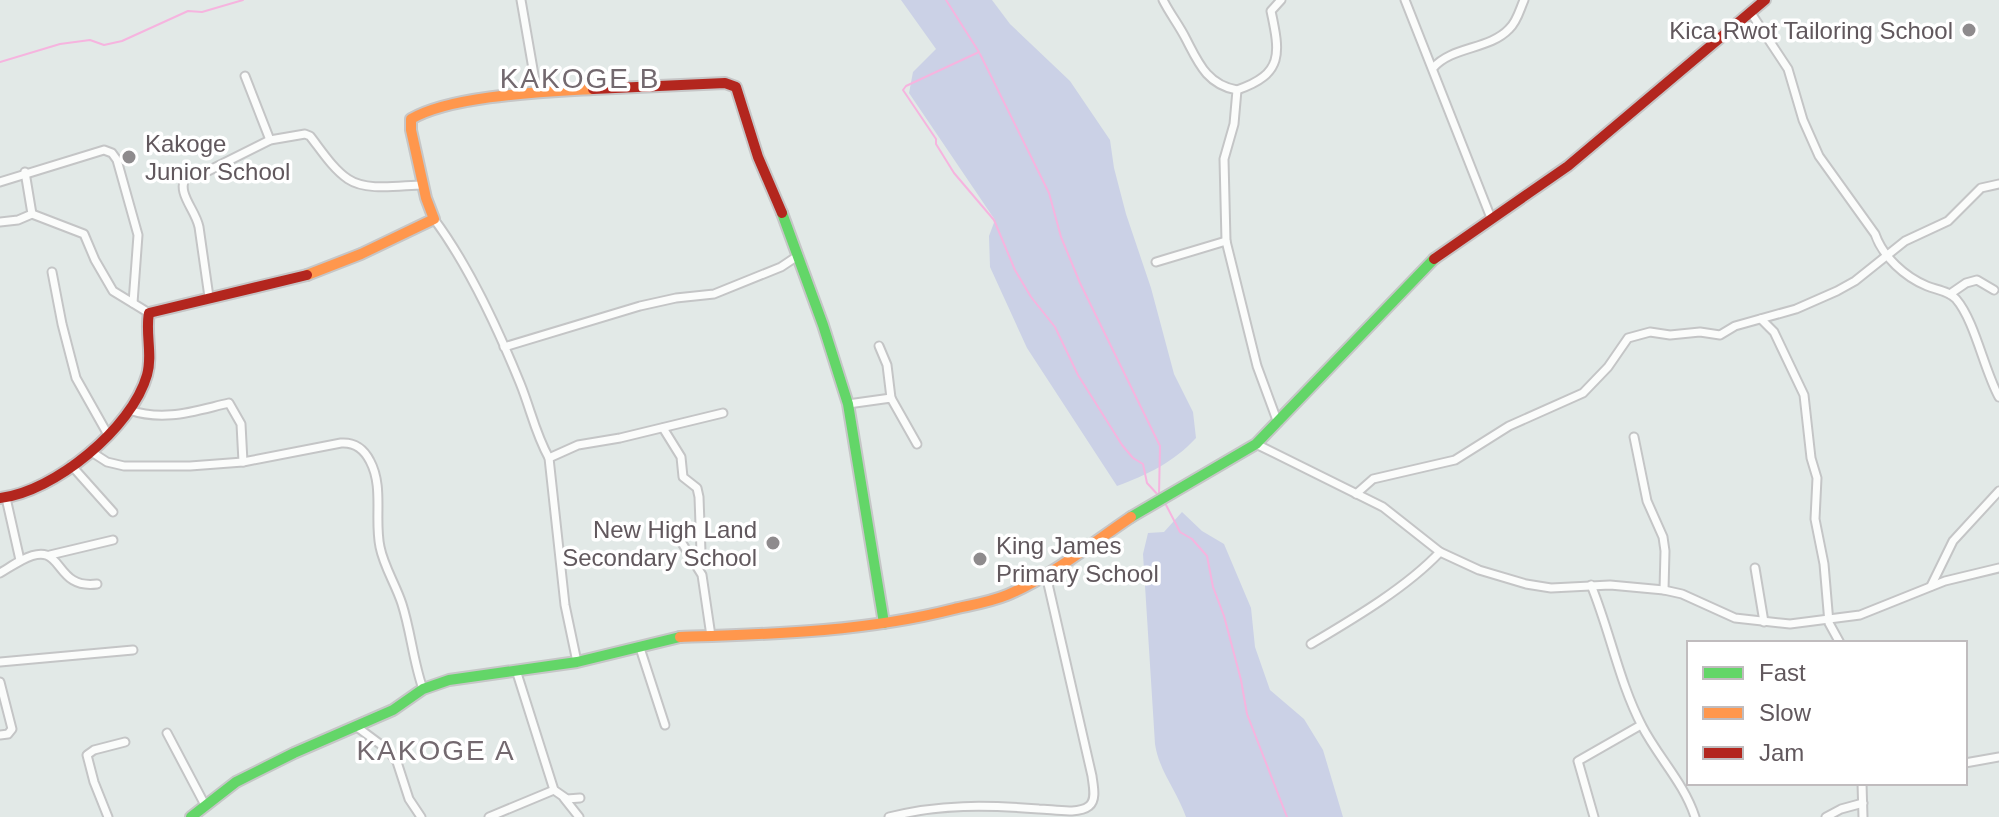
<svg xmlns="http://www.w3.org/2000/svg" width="1999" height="817" viewBox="0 0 1999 817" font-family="Arial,sans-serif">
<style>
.green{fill:#cbd1e6}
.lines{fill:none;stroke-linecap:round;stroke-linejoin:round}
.stream{stroke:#f6b4df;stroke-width:2}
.street-casing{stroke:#c4c5c6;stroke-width:11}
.fast-casing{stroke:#c6c6c7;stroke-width:14}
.slow-casing{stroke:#c6c6c7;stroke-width:14}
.jam-casing{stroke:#c6c6c7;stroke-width:14}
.street{stroke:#fbfcfb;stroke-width:7}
.fast{stroke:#63d668;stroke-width:10}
.slow{stroke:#ff974d;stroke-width:10}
.jam{stroke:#b3261e;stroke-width:10}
.poi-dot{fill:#8e8b8d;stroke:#fff;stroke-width:3}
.labels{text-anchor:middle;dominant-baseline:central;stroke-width:7;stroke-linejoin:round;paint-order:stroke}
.poi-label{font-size:24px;fill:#61585d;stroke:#fff;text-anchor:end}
.quarter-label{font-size:28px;letter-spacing:2px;fill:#73696f;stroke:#fff}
</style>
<rect width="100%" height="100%" fill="#e2e9e7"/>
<!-- green -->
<g class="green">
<path d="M901 0H992L1010 24 1070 81 1110 140 1114 168 1126 214 1151 288 1174 374 1193 412 1196 438C1174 462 1147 475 1117 486L1027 348 990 267 989 236 995 220 909 93 913 72 936 49Z"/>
<path d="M1182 512 1202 531 1224 544 1251 608 1255 647 1270 690 1304 719 1323 750 1343 817H1186C1177 791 1159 771 1155 744L1143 554 1148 533 1164 532Z"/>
</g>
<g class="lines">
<!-- stream -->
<g class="stream">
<polyline points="946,0 979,52 906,86 903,90 936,139 936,144 954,173 994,220 1015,270 1031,297 1055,327 1078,375 1122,445 1133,458 1143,464 1147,483 1159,496"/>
<polyline points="980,54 1049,193 1061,237 1080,283 1160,446 1159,495"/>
<polyline points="0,62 60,44 90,40 104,45 122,41 188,11 202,12 243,0"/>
<polyline points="1164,501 1180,532 1192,539 1207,556 1213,587 1224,616 1241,680 1247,714 1287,817"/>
</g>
<defs>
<g id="street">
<polyline points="521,0 537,92"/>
<path d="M1163 0C1170 14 1179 25 1186 39 1198 62 1207 85 1237 90L1234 124 1224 159 1226 241 1257 366 1278 423"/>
<polyline points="1405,0 1491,218"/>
<path d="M1751 13 1788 69 1803 120 1819 156 1875 234C1883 257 1905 277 1927 286 1937 290 1949 291 1956 299 1975 321 1984 370 1999 397"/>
<path d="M1433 68C1452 46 1489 50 1509 29 1517 22 1520 9 1524 0"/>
<polyline points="245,76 270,140"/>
<path d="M1237 90C1284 74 1280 53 1271 11L1281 0"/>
<polyline points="0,182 104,150 112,153 117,160 138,235 133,303"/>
<polyline points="32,214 84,234 95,260 113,291 149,313"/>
<path d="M434 219C469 266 498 329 520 383 531 410 535 433 549 458L565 605 577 662"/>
<polyline points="0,222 18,220 32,214 25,172"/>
<polyline points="1156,262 1226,241"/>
<polyline points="52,272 62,324 76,378 107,433"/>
<polyline points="1950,294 1966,283 1977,280 1994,290"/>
<path d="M209 297 199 227C195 208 176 194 186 175L208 171 270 140 305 134 310 136C321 150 333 169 348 179 367 192 402 185 423 185"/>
<polyline points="1761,319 1774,332 1804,395 1811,458 1817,478 1815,519 1824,564 1829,623 1840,643"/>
<polyline points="879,346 887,365 891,398"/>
<polyline points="504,347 640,306 676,298 714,294 781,267 796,257"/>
<polyline points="848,404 891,398 917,444"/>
<path d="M129 410C165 422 194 411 229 403L241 424 243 462"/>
<polyline points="663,428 681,457 683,477 697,488 699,497 701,552 700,560 696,565"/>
<polyline points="1634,437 1647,501 1663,537 1665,551 1664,590"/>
<polyline points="1256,444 1383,507 1440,552 1479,570 1526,584 1551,588 1610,585 1664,590 1682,594 1735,618 1790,624 1860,615 1945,581 1999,568"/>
<path d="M90 451 107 462 124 466H190L243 462 341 443C354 442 364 449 370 461 384 487 374 519 380 547 384 567 396 585 402 604 411 632 413 661 423 689"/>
<polyline points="549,458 578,445 620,438 723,413"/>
<polyline points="71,465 113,512"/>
<polyline points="1356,494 1373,479 1455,460 1509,426 1583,393 1608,367 1628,338 1650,332 1670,335 1700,332 1720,335 1735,326 1796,309 1837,291 1855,281 1905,241 1948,221 1981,188 1999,184"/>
<polyline points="6,498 20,560"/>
<polyline points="682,543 702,575 711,636"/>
<polyline points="50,555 113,540"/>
<polyline points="1755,568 1764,622"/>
<path d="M0 573C7 569 14 564 22 560 66 537 51 590 97 584"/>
<path d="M1591 585C1610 631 1619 682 1642 726 1658 757 1684 783 1695 817"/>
<polyline points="1931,586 1953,541 1999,491"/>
<path d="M1311 644C1353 619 1406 588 1440 552"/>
<polyline points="640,648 665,725"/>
<polyline points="0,662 133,650"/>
<polyline points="516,670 554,790 567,799 580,798"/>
<polyline points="0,682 12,729 8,734 0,735"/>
<polyline points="357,727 388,750 397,762 409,799 421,817"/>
<polyline points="167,733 205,805"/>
<polyline points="1965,763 1999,757"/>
<polyline points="1862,783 1863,817"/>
<polyline points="564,798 579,817"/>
<polyline points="108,817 94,782 87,755 94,750 125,742"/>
<polyline points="489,817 554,790"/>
<path d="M889 817C939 804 987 805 1039 809 1052 809 1078 815 1089 806 1097 800 1093 785 1092 776L1046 575"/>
<polyline points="1594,817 1578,761 1641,725"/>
<polyline points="1826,817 1841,809 1863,803"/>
</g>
<g id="fast">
<polyline points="782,213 823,325 848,404 884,623"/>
<polyline points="1131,517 1256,444 1434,259"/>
<polyline points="191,817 236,782 294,753 393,710 423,689 449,680 577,662 680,637"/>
</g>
<g id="slow">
<path d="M307 275 361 254 434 219 426 198 411 130V119C452 95 544 92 593 89"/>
<path d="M680 637C773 634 864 632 954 609 971 605 990 602 1007 595 1052 576 1091 544 1131 517"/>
</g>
<g id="jam">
<polyline points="593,89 725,83 736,87 758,157 782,213"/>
<polyline points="1434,259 1568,166 1765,0"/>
<path d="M0 498C54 492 132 428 147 375 153 355 145 333 149 313L307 275"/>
</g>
</defs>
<!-- street casing -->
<use href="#street" class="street-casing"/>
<!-- fast casing -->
<use href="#fast" class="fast-casing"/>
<!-- slow casing -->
<use href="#slow" class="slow-casing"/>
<!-- jam casing -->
<use href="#jam" class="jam-casing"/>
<!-- street -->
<use href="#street" class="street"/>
<!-- fast -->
<use href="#fast" class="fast"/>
<!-- slow -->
<use href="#slow" class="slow"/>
<!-- jam -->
<use href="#jam" class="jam"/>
</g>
<!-- markers -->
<g class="poi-dot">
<circle cx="1969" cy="30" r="8"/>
<circle cx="129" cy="157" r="8"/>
<circle cx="773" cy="543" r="8"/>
<circle cx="980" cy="559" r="8"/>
</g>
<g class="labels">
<!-- poi labels -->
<g class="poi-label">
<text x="1953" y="30">Kica Rwot Tailoring School</text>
<text x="145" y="143" text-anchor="start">Kakoge<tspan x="145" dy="28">Junior School</tspan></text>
<text x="757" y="529">New High Land<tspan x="757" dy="28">Secondary School</tspan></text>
<text x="996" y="545" text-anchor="start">King James<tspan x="996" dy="28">Primary School</tspan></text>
</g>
<!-- quarter labels -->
<g class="quarter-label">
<text x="580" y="78">KAKOGE B</text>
<text x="436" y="750">KAKOGE A</text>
</g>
</g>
<!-- legend -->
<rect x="1687" y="641" width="280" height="144" fill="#ffffff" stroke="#c0bcbe" stroke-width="2"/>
<rect x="1703" y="667" width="40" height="12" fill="#63d668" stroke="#c0bcbe" stroke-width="2"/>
<text x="1759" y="681" font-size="24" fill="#61585d">Fast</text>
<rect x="1703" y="707" width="40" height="12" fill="#ff974d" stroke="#c0bcbe" stroke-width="2"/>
<text x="1759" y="721" font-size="24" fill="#61585d">Slow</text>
<rect x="1703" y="747" width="40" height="12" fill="#b3261e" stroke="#c0bcbe" stroke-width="2"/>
<text x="1759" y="761" font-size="24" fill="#61585d">Jam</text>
</svg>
